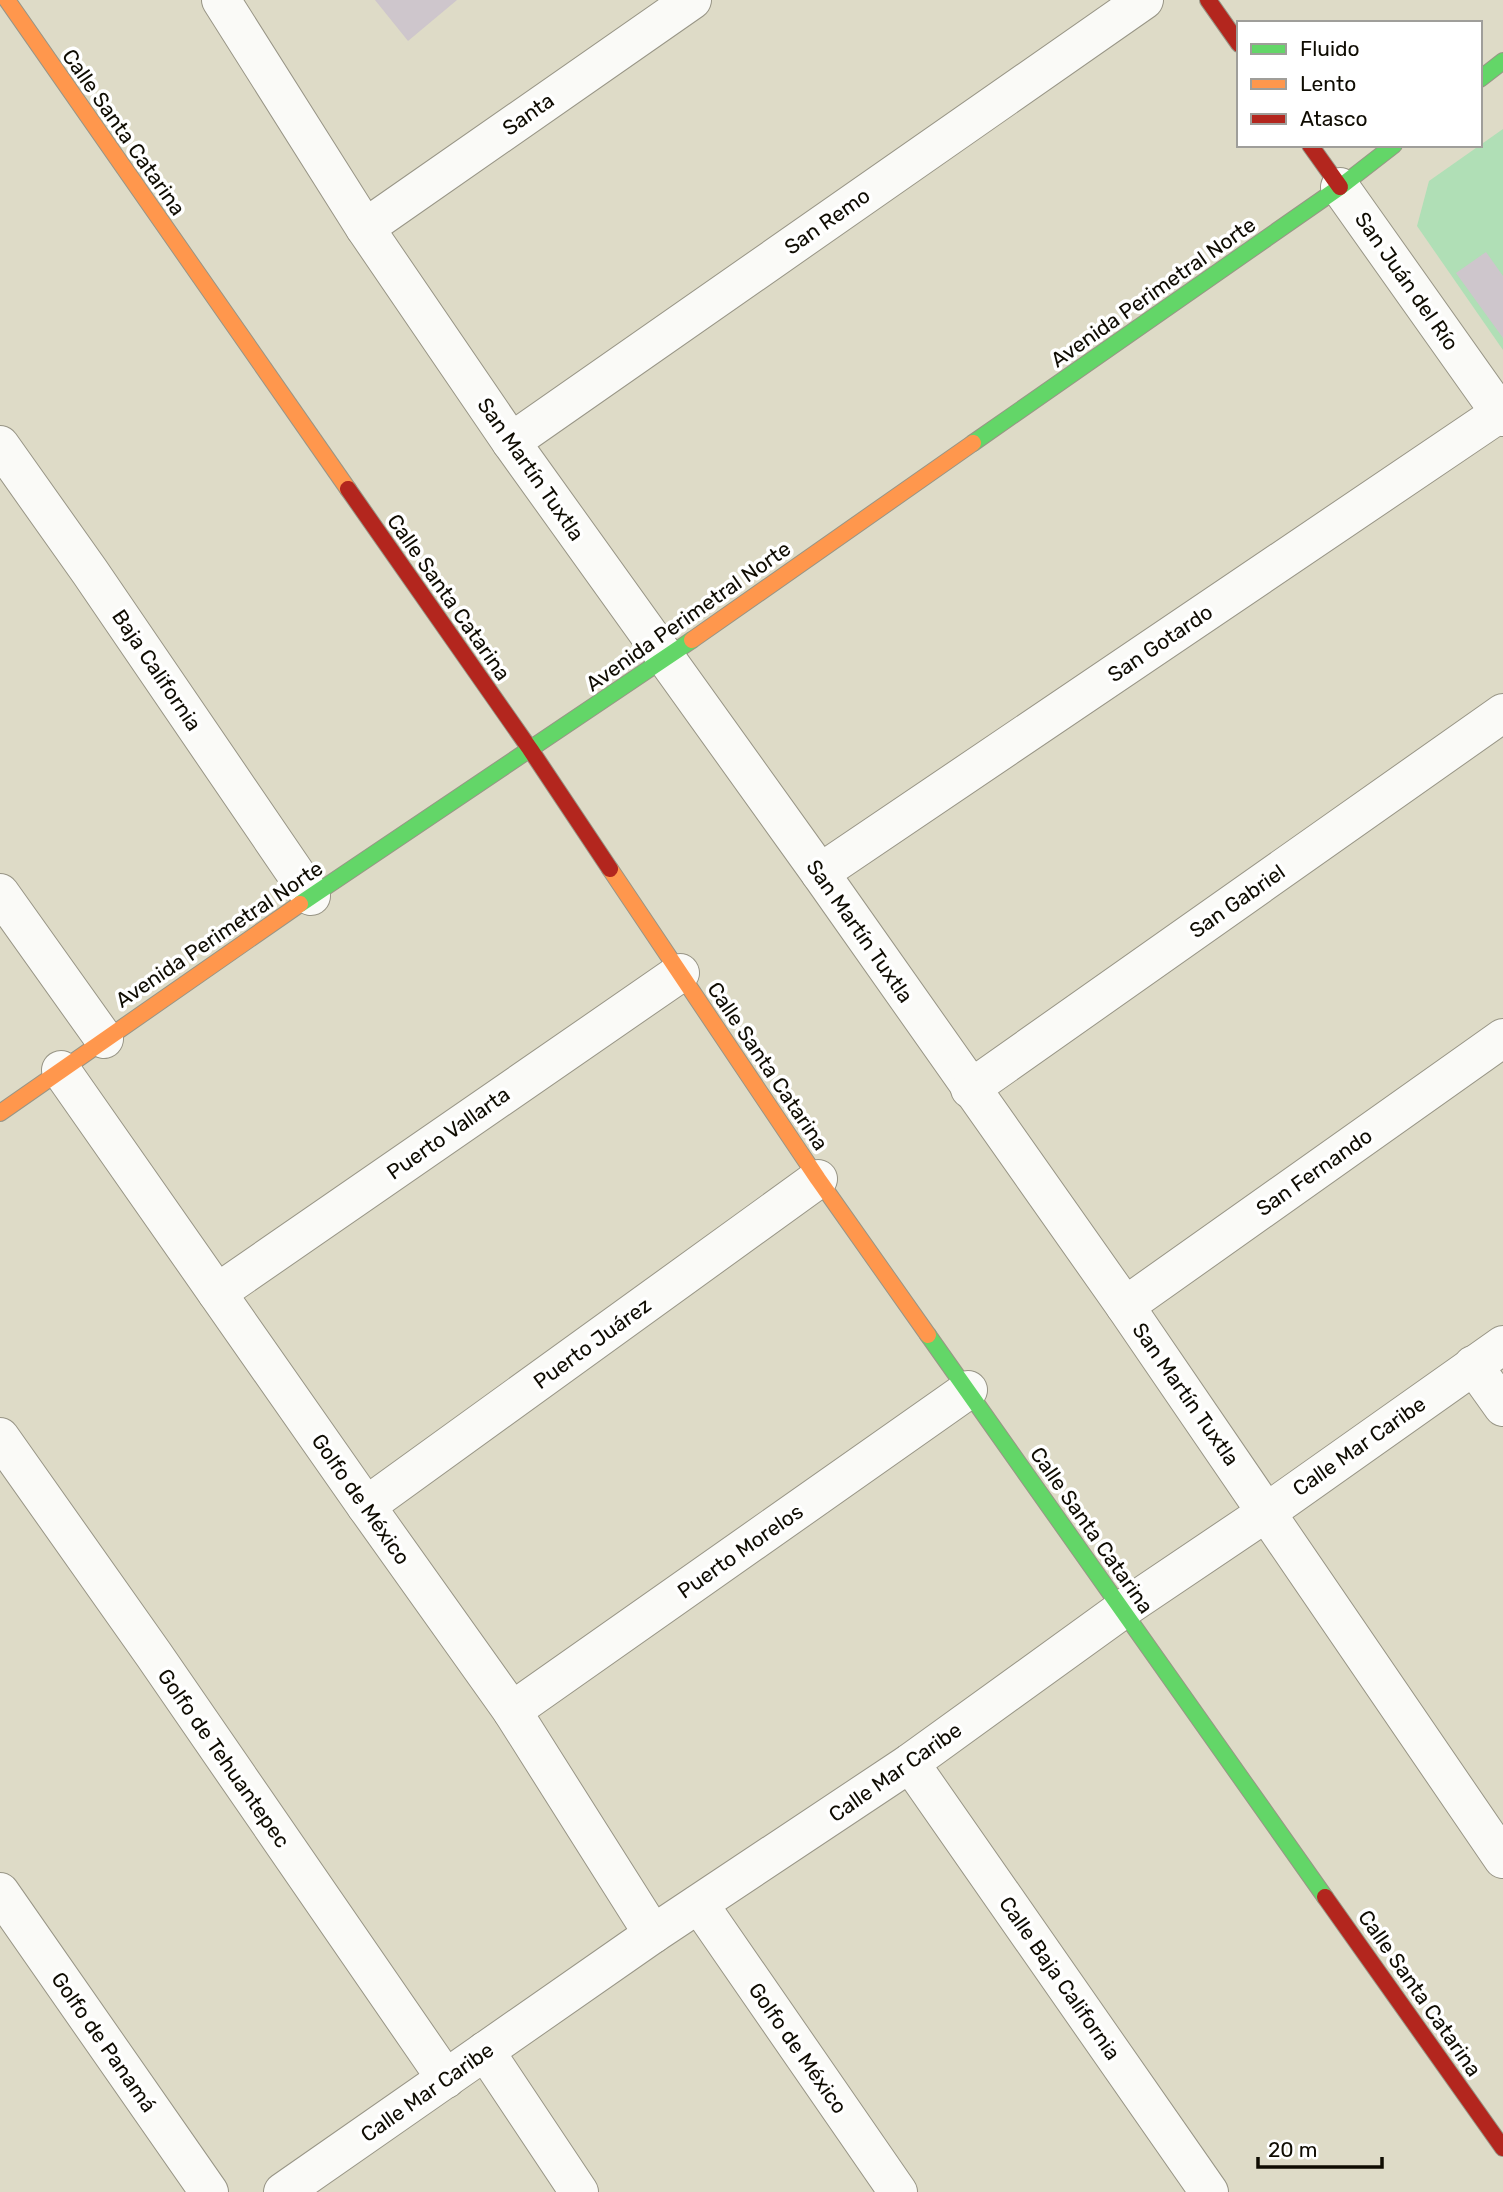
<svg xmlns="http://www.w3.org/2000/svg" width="1503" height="2192" viewBox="0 0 1503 2192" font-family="Rubik,sans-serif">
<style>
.green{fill:#b0dfb6}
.building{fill:#cec6cc}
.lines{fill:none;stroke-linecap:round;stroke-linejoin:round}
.street-casing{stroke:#989586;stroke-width:40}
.fast-casing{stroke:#989586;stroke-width:18}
.slow-casing{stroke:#989586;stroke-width:18}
.jam-casing{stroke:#989586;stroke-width:18}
.street{stroke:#fafaf7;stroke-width:38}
.fast{stroke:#63d668;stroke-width:16}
.slow{stroke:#ff974d;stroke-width:16}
.jam{stroke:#b3261e;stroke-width:16}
.labels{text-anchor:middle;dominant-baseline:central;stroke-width:7;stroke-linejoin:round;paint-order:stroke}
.street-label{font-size:21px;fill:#0f0c02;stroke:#fff}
</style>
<rect width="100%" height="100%" fill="#dedbc7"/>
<!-- green -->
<polygon class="green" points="1503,129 1503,350 1417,226 1429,181"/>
<!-- building -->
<g class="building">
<polygon points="375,0 457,0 408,41"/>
<polygon points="1486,252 1503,276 1503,338 1456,273"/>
</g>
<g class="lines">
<defs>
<g id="street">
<polyline points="221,0 365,228 511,442 820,873 1125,1306 1503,1859"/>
<polyline points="1340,187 1503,417"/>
<polyline points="365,228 692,0"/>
<polyline points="511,442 1144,0"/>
<polyline points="0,445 90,572 311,896"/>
<polyline points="820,873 1500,413"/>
<polyline points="0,893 104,1039"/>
<polyline points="61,1070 366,1506 512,1711 653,1934"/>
<polyline points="970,1089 1503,713"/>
<polyline points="217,1293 680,973"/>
<polyline points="1125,1306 1503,1038"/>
<polyline points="1473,1365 1503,1407"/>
<polyline points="0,1437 154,1655 446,2079"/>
<polyline points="366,1506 818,1179"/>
<polyline points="512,1711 968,1390"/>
<polyline points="910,1763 1209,2192"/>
<polyline points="0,1892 209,2192"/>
<polyline points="699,1904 898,2192"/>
<polyline points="485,2051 579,2192"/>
<polyline points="283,2192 653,1934 910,1763 1123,1609 1267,1512 1503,1345"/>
</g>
<g id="fast">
<polyline points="1480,79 1503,61"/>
<polyline points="973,443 1340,187 1394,145"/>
<polyline points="300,904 692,640"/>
<polyline points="928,1335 1325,1897"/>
</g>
<g id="slow">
<polyline points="7,0 348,489"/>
<polyline points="692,640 973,443"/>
<polyline points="610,869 818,1179 928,1335"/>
<polyline points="0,1113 300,904"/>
</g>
<g id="jam">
<polyline points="1208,0 1239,44"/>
<polyline points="1310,145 1340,187"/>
<polyline points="348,489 530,749 610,869"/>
<polyline points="1325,1897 1503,2148"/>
</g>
</defs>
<!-- street casing -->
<use href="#street" class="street-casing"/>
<!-- fast casing -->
<use href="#fast" class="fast-casing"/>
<!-- slow casing -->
<use href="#slow" class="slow-casing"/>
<!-- jam casing -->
<use href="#jam" class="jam-casing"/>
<!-- street -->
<use href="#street" class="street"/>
<!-- fast -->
<use href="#fast" class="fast"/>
<!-- slow -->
<use href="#slow" class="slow"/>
<!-- jam -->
<use href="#jam" class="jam"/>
</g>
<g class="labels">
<!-- street labels -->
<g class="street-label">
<text transform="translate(528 114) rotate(-35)">Santa</text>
<text transform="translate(124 132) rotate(55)">Calle Santa Catarina</text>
<text transform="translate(827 221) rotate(-35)">San Remo</text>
<text transform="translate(1407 281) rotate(55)">San Juán del Río</text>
<text transform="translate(1153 292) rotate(-35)">Avenida Perimetral Norte</text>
<text transform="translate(531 469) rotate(55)">San Martín Tuxtla</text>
<text transform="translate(449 597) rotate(55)">Calle Santa Catarina</text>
<text transform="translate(688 616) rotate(-35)">Avenida Perimetral Norte</text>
<text transform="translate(1160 643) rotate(-34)">San Gotardo</text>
<text transform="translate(157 670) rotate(56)">Baja California</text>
<text transform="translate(1237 901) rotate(-35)">San Gabriel</text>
<text transform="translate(860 931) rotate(55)">San Martín Tuxtla</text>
<text transform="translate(219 934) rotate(-34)">Avenida Perimetral Norte</text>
<text transform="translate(768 1066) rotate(56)">Calle Santa Catarina</text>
<text transform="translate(448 1133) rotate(-35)">Puerto Vallarta</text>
<text transform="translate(1314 1172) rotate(-35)">San Fernando</text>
<text transform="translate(592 1343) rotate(-36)">Puerto Juárez</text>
<text transform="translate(1186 1394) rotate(55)">San Martín Tuxtla</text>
<text transform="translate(1359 1446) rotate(-35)">Calle Mar Caribe</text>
<text transform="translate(361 1499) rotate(55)">Golfo de México</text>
<text transform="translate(1092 1530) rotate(55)">Calle Santa Catarina</text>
<text transform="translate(740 1551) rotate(-35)">Puerto Morelos</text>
<text transform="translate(224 1758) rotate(55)">Golfo de Tehuantepec</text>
<text transform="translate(895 1772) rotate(-35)">Calle Mar Caribe</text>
<text transform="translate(1060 1978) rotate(55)">Calle Baja California</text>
<text transform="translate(1420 1993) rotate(55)">Calle Santa Catarina</text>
<text transform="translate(104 2042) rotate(55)">Golfo de Panamá</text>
<text transform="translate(798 2048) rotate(55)">Golfo de México</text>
<text transform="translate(427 2092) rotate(-35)">Calle Mar Caribe</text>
</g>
</g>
<!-- legend -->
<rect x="1237" y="21" width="245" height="126" fill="#ffffff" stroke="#9f9e9a" stroke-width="2"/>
<rect x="1251" y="44" width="35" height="10" fill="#63d668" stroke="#9f9e9a" stroke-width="2"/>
<text x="1300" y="56" font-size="21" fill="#0f0c02">Fluido</text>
<rect x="1251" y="79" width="35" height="10" fill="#ff974d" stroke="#9f9e9a" stroke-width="2"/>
<text x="1300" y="91" font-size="21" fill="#0f0c02">Lento</text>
<rect x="1251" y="114" width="35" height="10" fill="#b3261e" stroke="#9f9e9a" stroke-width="2"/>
<text x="1300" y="126" font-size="21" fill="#0f0c02">Atasco</text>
<!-- scale -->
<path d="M1258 2157v10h124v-10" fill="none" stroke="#0f0c02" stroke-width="3.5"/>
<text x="1268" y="2157" font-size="21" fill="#0f0c02" stroke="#ffffff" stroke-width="5" paint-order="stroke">20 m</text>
</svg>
